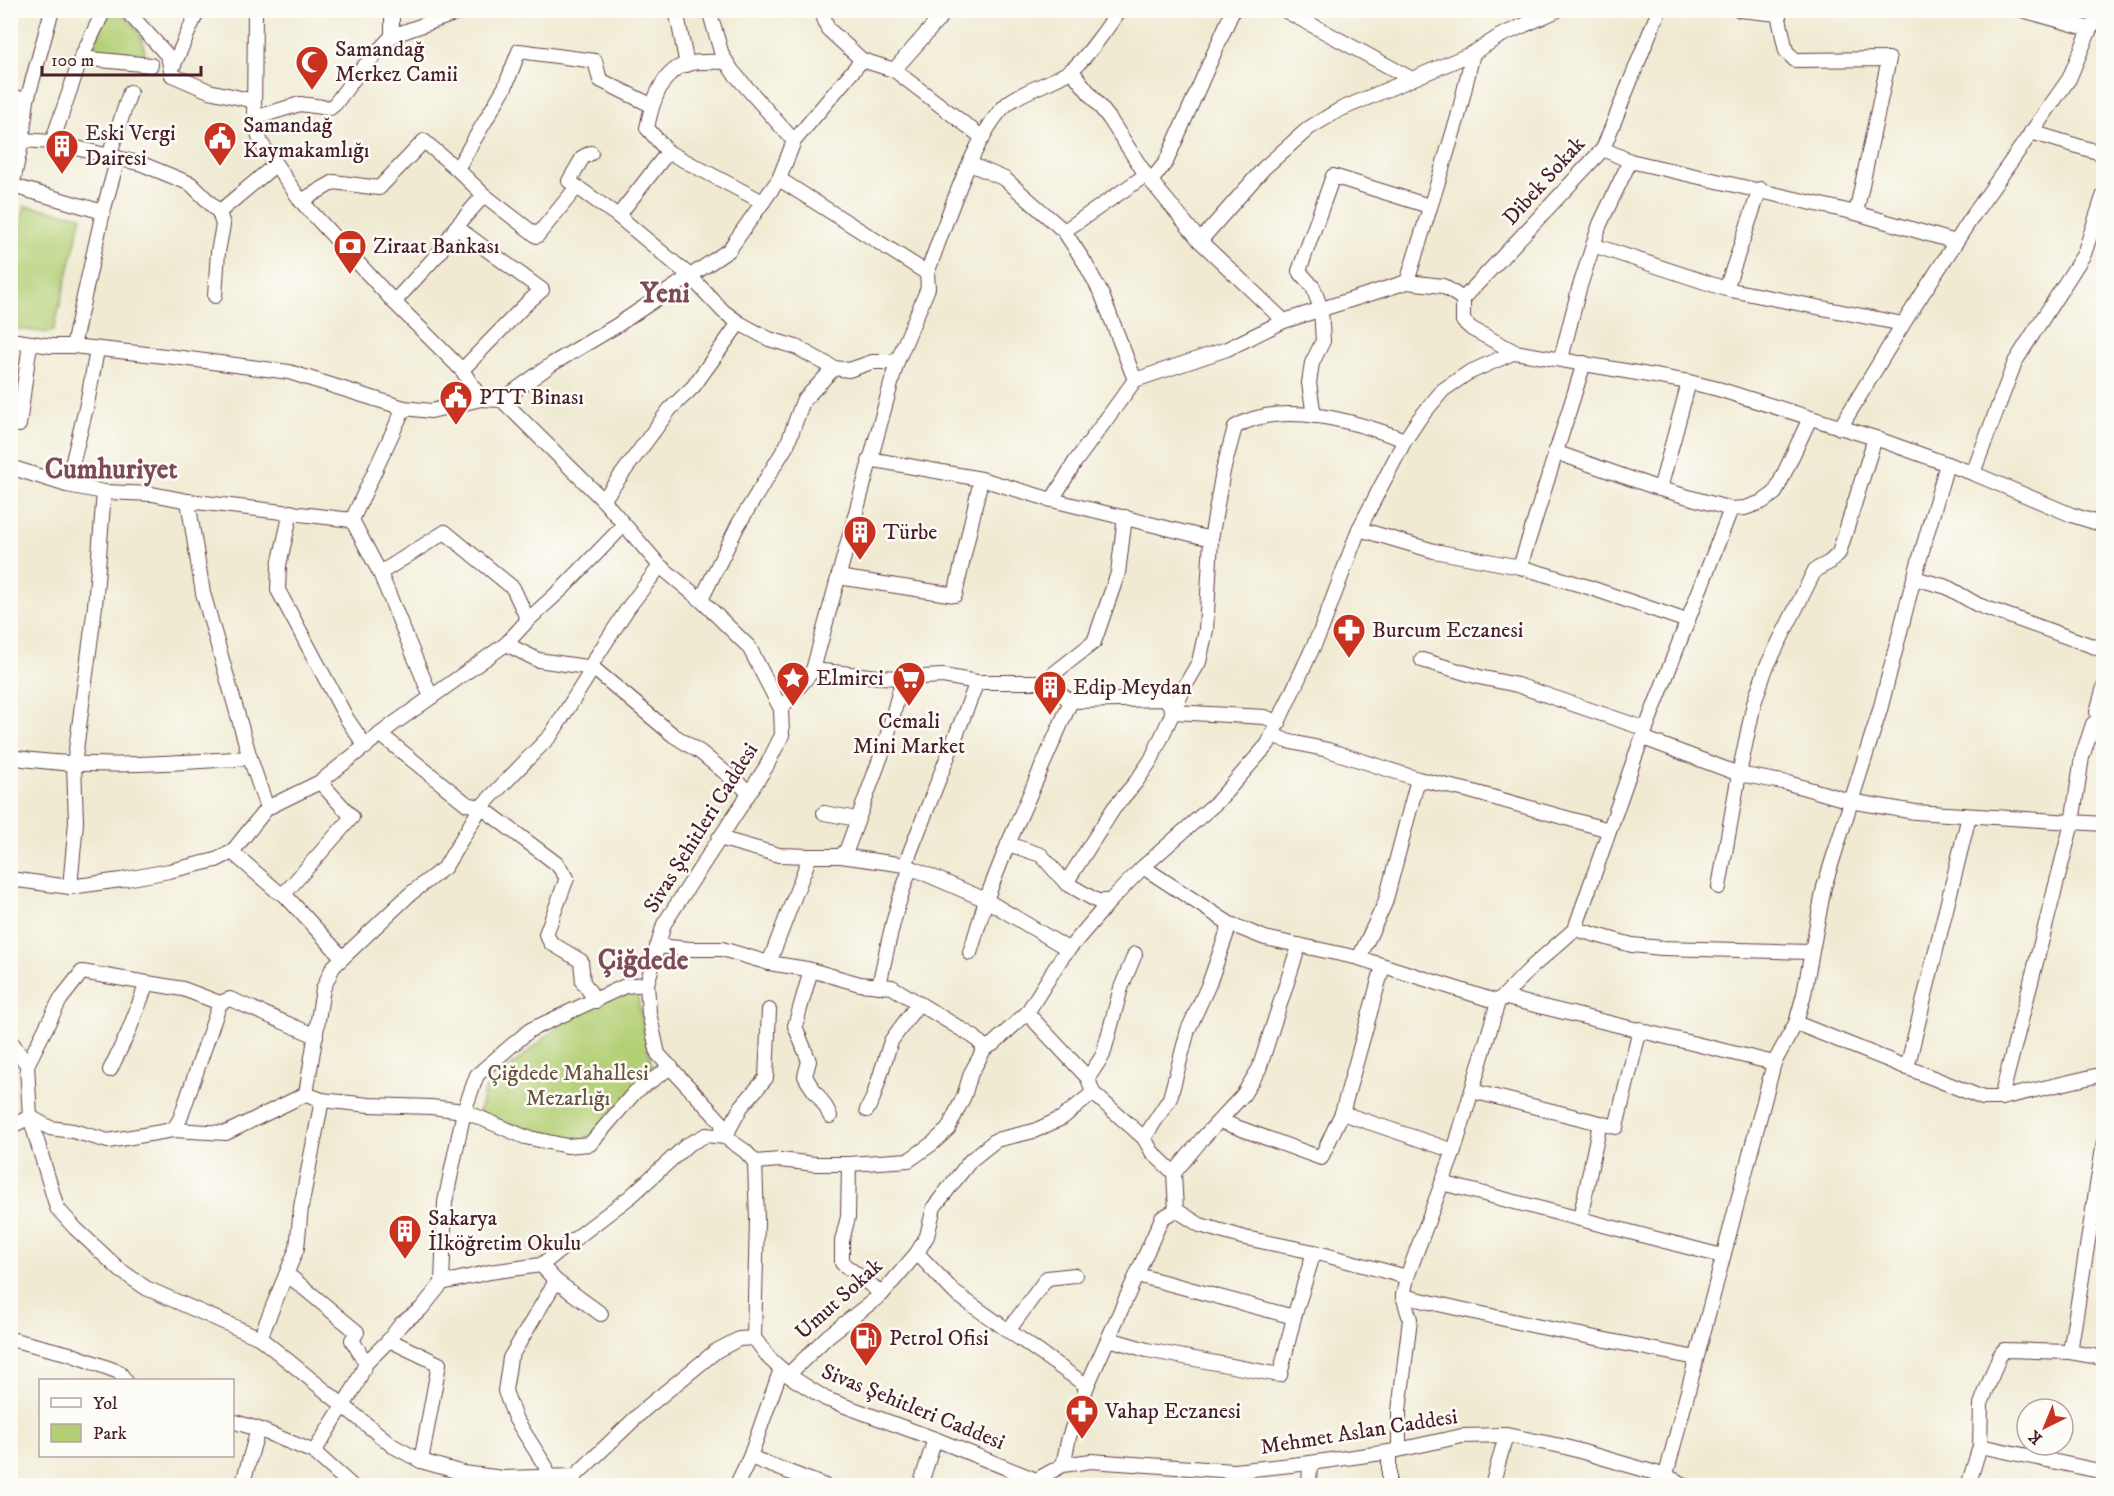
<svg xmlns="http://www.w3.org/2000/svg" width="2114" height="1496" viewBox="0 0 2114 1496" font-family="'IM FELL DW Pica',serif">
<style>
.green{fill:#b3cf75;stroke:#7e7750;stroke-width:1.5}
.lines{fill:none;stroke-linecap:round;stroke-linejoin:round}
.minor-casing{stroke:#633d44;stroke-width:16}
.minor{stroke:#fff;stroke-width:14}
.labels{text-anchor:middle;dominant-baseline:central;stroke-width:5;stroke-linejoin:round;paint-order:stroke}
.poi-label{font-size:22px;fill:#4a1f2b;stroke:#fdfcf7;text-anchor:start}
.street-label{font-size:22px;fill:#4a1f2b;stroke:#fdfcf7}
.park-label{font-size:22px;fill:#6a5441;stroke:#fdfcf7}
.district-label{font-size:28px;font-weight:bold;fill:#7e4a59;stroke:#fdfcf7}
</style>
<rect width="100%" height="100%" fill="#fdfcf7"/>
<filter id="ink" filterUnits="userSpaceOnUse"><feTurbulence type="fractalNoise" baseFrequency=".0167" numOctaves="2"/><feDisplacementMap in="SourceGraphic" scale="12" xChannelSelector="R" yChannelSelector="G"/><feConvolveMatrix kernelMatrix="1 2 1 2 8 2 1 2 1" color-interpolation-filters="sRGB"/></filter>
<filter id="wash" filterUnits="userSpaceOnUse"><feTurbulence type="fractalNoise" baseFrequency=".008" numOctaves="4" result="noise"/><feDisplacementMap in="SourceGraphic" scale="24" xChannelSelector="R" yChannelSelector="G"/><feGaussianBlur stdDeviation="1.35" result="paint"/><feColorMatrix in="noise" values="0 0 0 0 0 0 0 0 0 0 0 0 0 0 0 0 0 1.4 0 .05"/><feComposite in="paint" operator="in"/></filter>
<g filter="url(#wash)">
<rect width="100%" height="100%" fill="#efead1"/>
<!-- green -->
<g class="green">
<path d="M112 11H119C139 29 143 34 146 61L93 55C96 37 101 25 112 11Z"/>
<polygon points="25,206 82,216 54,329 48,333 11,328 11,270"/>
<path d="M635 985 656 1085C648 1088 638 1091 631 1097 616 1108 605 1124 590 1135 570 1151 504 1118 478 1115L486 1088 560 1025 596 1001Z"/>
</g>
</g>
<g filter="url(#ink)">
<g class="lines">
<defs>
<g id="minor">
<polyline points="126,10 168,56 172,75 209,91 254,101"/>
<polyline points="255,10 254,118 261,143 301,201 394,302 462,370 481,399 502,400 603,500 660,566 701,600 749,647 781,709 782,735 766,767 664,924 647,984 649,1013 658,1054 721,1122 725,1137 745,1151 755,1162 757,1220 754,1338 770,1359 788,1375 826,1399 935,1439 1036,1480"/>
<polyline points="676,10 687,65"/>
<polyline points="709,10 722,55 733,72 794,141"/>
<polyline points="821,10 828,29 862,60 894,70 983,138"/>
<polyline points="1284,10 1412,79"/>
<polyline points="1740,10 1778,14 1786,51 1795,60 1889,59 1856,213"/>
<polyline points="2022,10 2090,29"/>
<polyline points="392,36 392,10"/>
<polyline points="81,58 151,65"/>
<path d="M726 62C712 62 692 60 679 67 659 78 651 107 647 128L668 152 763 202"/>
<polyline points="172,69 198,10"/>
<polyline points="894,70 947,10"/>
<polyline points="1071,70 1109,118 1146,175 1200,241 1284,321"/>
<polyline points="10,96 27,100"/>
<polyline points="254,118 300,104 330,108 335,104 359,72 392,36 465,10"/>
<polyline points="2031,132 2104,154"/>
<polyline points="22,140 52,142 142,164 191,184 219,212 223,225 218,252 215,296"/>
<polyline points="52,142 81,58 104,10"/>
<polyline points="1603,149 1630,161 1856,213 1956,242"/>
<polyline points="109,156 130,92"/>
<polyline points="970,164 1005,179 1064,231 1085,263 1102,295 1135,380"/>
<polyline points="457,169 505,87 519,51 595,61 600,80 651,105"/>
<polyline points="779,179 927,273"/>
<polyline points="1151,181 1166,162 1233,10"/>
<polyline points="577,187 569,181 583,157 591,153"/>
<polyline points="10,189 13,186 103,212"/>
<polyline points="1760,189 1726,289 1903,324"/>
<polyline points="10,196 22,140 27,100 52,10"/>
<polyline points="301,201 334,182 379,188 424,141 457,169 484,195 537,236 577,187 618,216 690,276 723,311 739,323 769,339 796,347 834,368 849,370 872,362 897,362"/>
<polyline points="219,212 275,165"/>
<polyline points="618,216 668,152"/>
<polyline points="456,227 542,290 527,303 462,370"/>
<polyline points="1064,231 1146,175"/>
<polyline points="1200,241 1264,168 1309,128 1339,110 1473,53 1500,36 1558,10"/>
<polyline points="1593,245 1726,289"/>
<polyline points="1407,282 1458,117 1473,53"/>
<polyline points="1463,299 1603,149 1659,10"/>
<polyline points="394,302 439,253 456,227 484,195"/>
<polyline points="10,340 52,346 73,346 174,357 289,372 404,408 431,411 481,399"/>
<polyline points="73,346 103,212 118,158"/>
<polyline points="1561,359 1579,289 1600,224 1630,161"/>
<polyline points="502,400 552,364 616,326 729,250 779,179 794,141 862,60"/>
<polyline points="404,408 352,520 380,573 431,697"/>
<polyline points="1314,416 1309,383 1312,363 1323,341 1321,309 1313,287 1299,271 1333,176 1429,206"/>
<polyline points="10,423 19,425 30,343"/>
<polyline points="1840,428 1903,324 1974,214 2069,79 2090,29 2103,10"/>
<polyline points="1875,438 1839,553 1830,562 1815,570 1766,668 1754,703 1739,774 1788,783 1850,801 1915,812 2104,824"/>
<polyline points="1555,452 1660,489 1731,509"/>
<polyline points="869,459 981,479 1052,500 1211,539"/>
<polyline points="10,467 67,485 104,492 152,494 188,501 352,520"/>
<polyline points="1973,473 2015,362 2084,254 2104,194"/>
<polyline points="67,485 87,404 97,350"/>
<polyline points="1660,489 1689,382"/>
<polyline points="603,500 670,409 693,387 739,323"/>
<polyline points="1052,500 1075,462 1135,380 1227,349 1284,321 1407,282 1443,286 1463,299 1463,321 1472,329 1515,352"/>
<polyline points="188,501 203,593 250,758 267,808"/>
<polyline points="291,512 279,565 278,590 347,719 366,747"/>
<polyline points="1359,529 1434,551 1520,567 1588,587 1687,621"/>
<polyline points="1520,567 1584,363"/>
<polyline points="380,573 445,532 513,588 528,620"/>
<polyline points="838,577 955,595 981,479"/>
<polyline points="1914,578 1947,587 1978,605 2098,648 2104,652"/>
<polyline points="701,600 738,525 787,445 803,401 834,368"/>
<polyline points="506,644 538,660 593,668 673,735 700,752 749,792"/>
<polyline points="1422,660 1479,677 1517,685 1646,729"/>
<path d="M813 670 897 362 928 288 927 273C944 229 974 132 1008 103 1026 89 1051 84 1070 71 1084 61 1109 26 1119 10"/>
<polyline points="1043,682 1094,642 1118,573 1125,517"/>
<polyline points="781,709 813,670 879,677 903,678 943,676 977,682 1043,682 1071,701 1167,699 1173,712 1265,717 1279,723"/>
<polyline points="2099,718 2097,712 2104,687"/>
<polyline points="380,734 467,804 481,807 557,864 567,878 546,934 551,943 581,961 583,982 596,1001"/>
<polyline points="1273,735 1287,741 1328,750 1418,779 1470,791 1609,830"/>
<polyline points="1643,738 1739,774 1719,887"/>
<path d="M10 757C90 770 169 763 250 758"/>
<polyline points="824,813 857,819"/>
<polyline points="719,838 779,855 810,856"/>
<polyline points="1008,844 1041,855 1066,883 1097,901 1110,901"/>
<polyline points="232,852 277,891 284,894 342,957"/>
<polyline points="841,856 847,849 884,748 903,678"/>
<polyline points="905,865 977,682"/>
<polyline points="1143,867 1230,924 1265,938 1359,958 1498,1002"/>
<polyline points="10,879 70,887 121,880 169,871 216,860 232,852 267,808 320,782 392,725 506,644 528,620 564,587 624,525"/>
<path d="M1066 883 1114 808 1136 782 1151 760 1185 686 1199 662 1206 630 1211 539 1223 471 1235 427C1283 399 1357 422 1405 440"/>
<polyline points="70,887 76,822 74,765 95,606 104,492"/>
<polyline points="284,894 352,817 320,782"/>
<polyline points="1575,929 1632,945 1662,948 1811,952"/>
<polyline points="657,946 691,949 722,949 769,963 807,969 860,984 892,987 974,1037 985,1048"/>
<polyline points="970,953 986,900 1068,949"/>
<polyline points="1359,958 1385,903 1418,779"/>
<polyline points="769,963 810,856 841,856 905,865 986,900 1008,844 1071,701"/>
<path d="M811 970 795 1026 809 1061 805 1076C812 1091 825 1101 830 1116"/>
<path d="M879 986C888 943 895 908 911 867"/>
<polyline points="1502,997 1774,1063"/>
<polyline points="220,1003 230,999 316,1036"/>
<polyline points="1027,1013 1088,1078 1093,1093 1144,1138 1152,1152 1174,1173"/>
<polyline points="1796,1023 1983,1098 2001,1098 2104,1074"/>
<polyline points="10,1040 27,1065 30,1117 57,1208 75,1228 120,1270 146,1288 260,1338 393,1446 421,1461 463,1473 503,1478 575,1476 646,1408 716,1351 739,1339 754,1338"/>
<polyline points="27,1065 60,1000 82,972 183,989 220,1003 180,1119 173,1130"/>
<polyline points="1907,1068 1969,816"/>
<polyline points="110,1070 128,1033 147,983"/>
<polyline points="1088,1078 1103,1055 1121,988 1135,954"/>
<polyline points="1472,1091 1616,1127 1640,1029"/>
<polyline points="306,1094 323,989 333,967 410,894 445,867 481,807 551,735 593,668 593,662 628,608 660,566"/>
<polyline points="2001,1098 2072,823 2082,757 2093,724 2104,716"/>
<polyline points="867,1110 873,1098 891,1041 918,1004"/>
<polyline points="1342,1113 1454,1151"/>
<polyline points="1220,1121 1321,1158 1342,1113 1383,966"/>
<polyline points="10,1127 30,1117 50,1128 73,1131 108,1141 173,1130 226,1133 306,1094 322,1100 369,1105 431,1107 464,1111 525,1137 567,1146 590,1144 635,1092 671,1067"/>
<polyline points="1144,1138 1170,1098 1188,1030 1209,984 1230,924"/>
<polyline points="755,1162 780,1160 815,1164 849,1164 909,1160 933,1143 948,1129 964,1096 971,1073 985,1048 993,1044 1027,1013 1062,957 1110,901 1143,867 1218,801 1268,744 1321,630 1359,529 1405,440 1419,419 1443,390 1468,373 1515,352 1689,382 1718,389 1875,438 1975,474 2072,515 2104,525"/>
<polyline points="849,1164 848,1217 842,1241 842,1263 882,1294"/>
<polyline points="1442,1183 1722,1256"/>
<polyline points="1176,1210 1200,1225 1245,1238 1314,1252 1407,1277"/>
<polyline points="1580,1219 1600,1123"/>
<polyline points="917,1253 955,1293 1087,1386"/>
<polyline points="541,1265 556,1281 601,1314"/>
<polyline points="287,1274 357,1332 352,1340 366,1363"/>
<polyline points="1137,1275 1294,1317"/>
<polyline points="442,1283 445,1202 464,1111 477,1075 530,1030 625,986 647,984"/>
<polyline points="1403,1296 1531,1325 1696,1358"/>
<polyline points="1008,1331 1047,1278 1075,1275"/>
<polyline points="260,1338 297,1248 301,1207 322,1100"/>
<polyline points="10,1339 70,1354 119,1372 125,1380"/>
<polyline points="1109,1339 1147,1350 1280,1375 1294,1317 1314,1252"/>
<polyline points="389,1340 439,1364 421,1461"/>
<polyline points="2070,1352 2104,1142"/>
<polyline points="788,1375 828,1336 882,1294 917,1253 927,1236 934,1207 971,1160 996,1140 1034,1131 1062,1118 1093,1093"/>
<polyline points="232,1421 258,1429 314,1452 352,1486"/>
<polyline points="1980,1446 2104,1472"/>
<polyline points="1399,1448 1399,1411 1410,1319 1403,1296 1407,1277 1454,1151 1498,1002 1533,966 1575,929 1636,754 1731,509 1745,508 1762,502 1775,493 1810,418"/>
<polyline points="314,1452 356,1385 366,1363 389,1340 401,1324 421,1309 442,1283 490,1272 541,1265 631,1196 687,1145 706,1135 725,1137 741,1107 766,1078 769,1010"/>
<polyline points="750,1457 825,1486"/>
<polyline points="1063,1465 1069,1437 1087,1386 1162,1218 1176,1210 1174,1173 1202,1139 1243,1095 1259,1069 1299,945"/>
<polyline points="547,1477 546,1467 515,1418 505,1391 510,1358 556,1281"/>
<polyline points="1036,1480 1063,1465 1091,1461 1234,1471 1310,1463 1389,1452 1462,1436 1506,1435 1566,1447 1666,1476 1687,1486"/>
<polyline points="242,1486 258,1429"/>
<polyline points="736,1486 750,1457 781,1369"/>
<polyline points="920,1486 935,1439"/>
<polyline points="1309,1486 1310,1463"/>
<polyline points="1389,1486 1389,1452"/>
<polyline points="1492,1486 1506,1435"/>
<polyline points="1663,1486 1774,1063 1796,1023 1804,994 1824,887 1880,710 1911,589 1947,464"/>
<polyline points="1968,1486 1980,1446 1981,1404 1999,1357 2004,1350 2070,1352 2104,1358"/>
</g>
</defs>
<!-- minor casing -->
<use href="#minor" class="minor-casing"/>
<!-- minor -->
<use href="#minor" class="minor"/>
</g>
</g>
<!-- icons -->
<defs>
<symbol id="mosque-pin" viewBox="-11 -11 22 30"><path d="M0 17L-7.5 6A9.5 9.5 0 1 1 7.5 6Z" fill="#c8321e" stroke="#fdfcf7"/><path d="M3.5-4.9A6 6 0 1 0 3.5 4.9A5 5 0 1 1 3.5-4.9Z" fill="#fff"/></symbol>
<symbol id="civic-pin" viewBox="-11 -11 22 30"><path d="M0 17L-7.5 6A9.5 9.5 0 1 1 7.5 6Z" fill="#c8321e" stroke="#fdfcf7"/><path d="M-.6-6.5H3V-4.5H.6V-3L4-1V1h2V6H-6V1h2V-1L-.6-3ZM-1.2 2.5V6h2.4V2.5Z" fill="#fff"/></symbol>
<symbol id="building-pin" viewBox="-11 -11 22 30"><path d="M0 17L-7.5 6A9.5 9.5 0 1 1 7.5 6Z" fill="#c8321e" stroke="#fdfcf7"/><path d="M-4-6H4V6H1V3H-1V6H-4ZM-2.5-4.3h1.7v1.8h-1.7ZM.8-4.3h1.7v1.8H.8ZM-2.5-1h1.7V.8h-1.7ZM.8-1h1.7V.8H.8Z" fill="#fff"/></symbol>
<symbol id="bank-pin" viewBox="-11 -11 22 30"><path d="M0 17L-7.5 6A9.5 9.5 0 1 1 7.5 6Z" fill="#c8321e" stroke="#fdfcf7"/><path d="M-6-4H6V4H-6ZM0-2.3a2.3 2.3 0 1 0 0 4.6a2.3 2.3 0 1 0 0-4.6Z" fill="#fff"/></symbol>
<symbol id="pharmacy-pin" viewBox="-11 -11 22 30"><path d="M0 17L-7.5 6A9.5 9.5 0 1 1 7.5 6Z" fill="#c8321e" stroke="#fdfcf7"/><path d="M-2-6h4v4h4v4h-4v4h-4v-4h-4v-4h4Z" fill="#fff"/></symbol>
<symbol id="sight-pin" viewBox="-11 -11 22 30"><path d="M0 17L-7.5 6A9.5 9.5 0 1 1 7.5 6Z" fill="#c8321e" stroke="#fdfcf7"/><path d="M0-6L1.8-2.2L6-1.7L2.9 1.2L3.7 5.4L0 3.3L-3.7 5.4L-2.9 1.2L-6-1.7L-1.8-2.2Z" fill="#fff"/></symbol>
<symbol id="supermarket-pin" viewBox="-11 -11 22 30"><path d="M0 17L-7.5 6A9.5 9.5 0 1 1 7.5 6Z" fill="#c8321e" stroke="#fdfcf7"/><path d="M-6-5.5h2.5l.6 2H6L4.5 2H-2.5L-4.4-4H-6ZM-1.5 3.2a1.3 1.3 0 1 0 .1 0ZM3 3.2a1.3 1.3 0 1 0 .1 0Z" fill="#fff"/></symbol>
<symbol id="fuel-pin" viewBox="-11 -11 22 30"><path d="M0 17L-7.5 6A9.5 9.5 0 1 1 7.5 6Z" fill="#c8321e" stroke="#fdfcf7"/><path d="M-5.5-6h7V0h2V4h1.3V-2.5L3-4.5l.8-.8L6-3V5H2.5V1h-1V6h-7ZM-4.2-4.7v3.2H.2V-4.7Z" fill="#fff"/></symbol>
</defs>
<g fill-rule="evenodd">
<use href="#mosque-pin" x="293" y="43" width="38" height="52"/>
<use href="#civic-pin" x="201" y="119" width="38" height="52"/>
<use href="#building-pin" x="43" y="127" width="38" height="52"/>
<use href="#bank-pin" x="331" y="227" width="38" height="52"/>
<use href="#civic-pin" x="437" y="378" width="38" height="52"/>
<use href="#building-pin" x="841" y="513" width="38" height="52"/>
<use href="#pharmacy-pin" x="1330" y="611" width="38" height="52"/>
<use href="#sight-pin" x="774" y="659" width="38" height="52"/>
<use href="#supermarket-pin" x="890" y="659" width="38" height="52"/>
<use href="#building-pin" x="1031" y="668" width="38" height="52"/>
<use href="#building-pin" x="386" y="1212" width="38" height="52"/>
<use href="#fuel-pin" x="847" y="1319" width="38" height="52"/>
<use href="#pharmacy-pin" x="1063" y="1392" width="38" height="52"/>
</g>
<g class="labels">
<!-- poi labels -->
<g class="poi-label">
<text x="335" y="49">Samandağ<tspan x="335" dy="25">Merkez Camii</tspan></text>
<text x="243" y="125">Samandağ<tspan x="243" dy="25">Kaymakamlığı</tspan></text>
<text x="85" y="133">Eski Vergi<tspan x="85" dy="25">Dairesi</tspan></text>
<text x="373" y="246">Ziraat Bankası</text>
<text x="479" y="397">PTT Binası</text>
<text x="883" y="532">Türbe</text>
<text x="1372" y="630">Burcum Eczanesi</text>
<text x="816" y="678">Elmirci</text>
<text x="1073" y="687">Edip Meydan</text>
<text x="909" y="721" text-anchor="middle">Cemali<tspan x="909" dy="25">Mini Market</tspan></text>
<text x="428" y="1218">Sakarya<tspan x="428" dy="25">İlköğretim Okulu</tspan></text>
<text x="889" y="1338">Petrol Ofisi</text>
<text x="1105" y="1411">Vahap Eczanesi</text>
</g>
<!-- street labels -->
<g class="street-label">
<text transform="translate(1544 181) rotate(-48)">Dibek Sokak</text>
<text transform="translate(701 828) rotate(-58)">Sivas Şehitleri Caddesi</text>
<text transform="translate(839 1299) rotate(-42)">Umut Sokak</text>
<text transform="translate(913 1407) rotate(22)">Sivas Şehitleri Caddesi</text>
<text transform="translate(1359 1432) rotate(-9)">Mehmet Aslan Caddesi</text>
</g>
<!-- park labels -->
<g class="park-label">
<text x="568" y="1073">Çiğdede Mahallesi<tspan x="568" dy="25">Mezarlığı</tspan></text>
</g>
<!-- district labels -->
<g class="district-label">
<text x="665" y="293">Yeni</text>
<text x="111" y="469">Cumhuriyet</text>
<text x="643" y="960">Çiğdede</text>
</g>
</g>
<!-- margin -->
<rect width="2114" height="1496" fill="none" stroke="#fdfcf7" stroke-width="36"/>
<!-- legend -->
<rect x="39" y="1379" width="195" height="78" fill="#fdfcf7" stroke="#b5a4a5" stroke-width="1.5"/>
<rect x="51" y="1398" width="30" height="9" fill="#ffffff" stroke="#b5a4a5" stroke-width="1.5"/>
<text x="93" y="1409" font-size="18" fill="#4a1f2b">Yol</text>
<rect x="51" y="1424" width="30" height="18" fill="#b3cf75" stroke="#b5a4a5" stroke-width="1.5"/>
<text x="93" y="1439" font-size="18" fill="#4a1f2b">Park</text>
<!-- north arrow -->
<g transform="translate(2045 1427) rotate(223)"><circle r="28" fill="#fdfcf7" stroke="#b5a4a5" stroke-width="1.5"/>
<path d="M0-4.5L10 22L0 15L-10 22Z" fill="#c8321e"/>
<text y="-9" font-size="16" font-weight="bold" text-anchor="middle" fill="#4a1f2b">K</text>
</g>
<!-- scale -->
<path d="M42 66v9h159v-9" fill="none" stroke="#4a1f2b" stroke-width="3"/>
<text x="51" y="66" font-size="18" fill="#4a1f2b" stroke="#fdfcf7" stroke-width="4.5" paint-order="stroke">100 m</text>
</svg>
